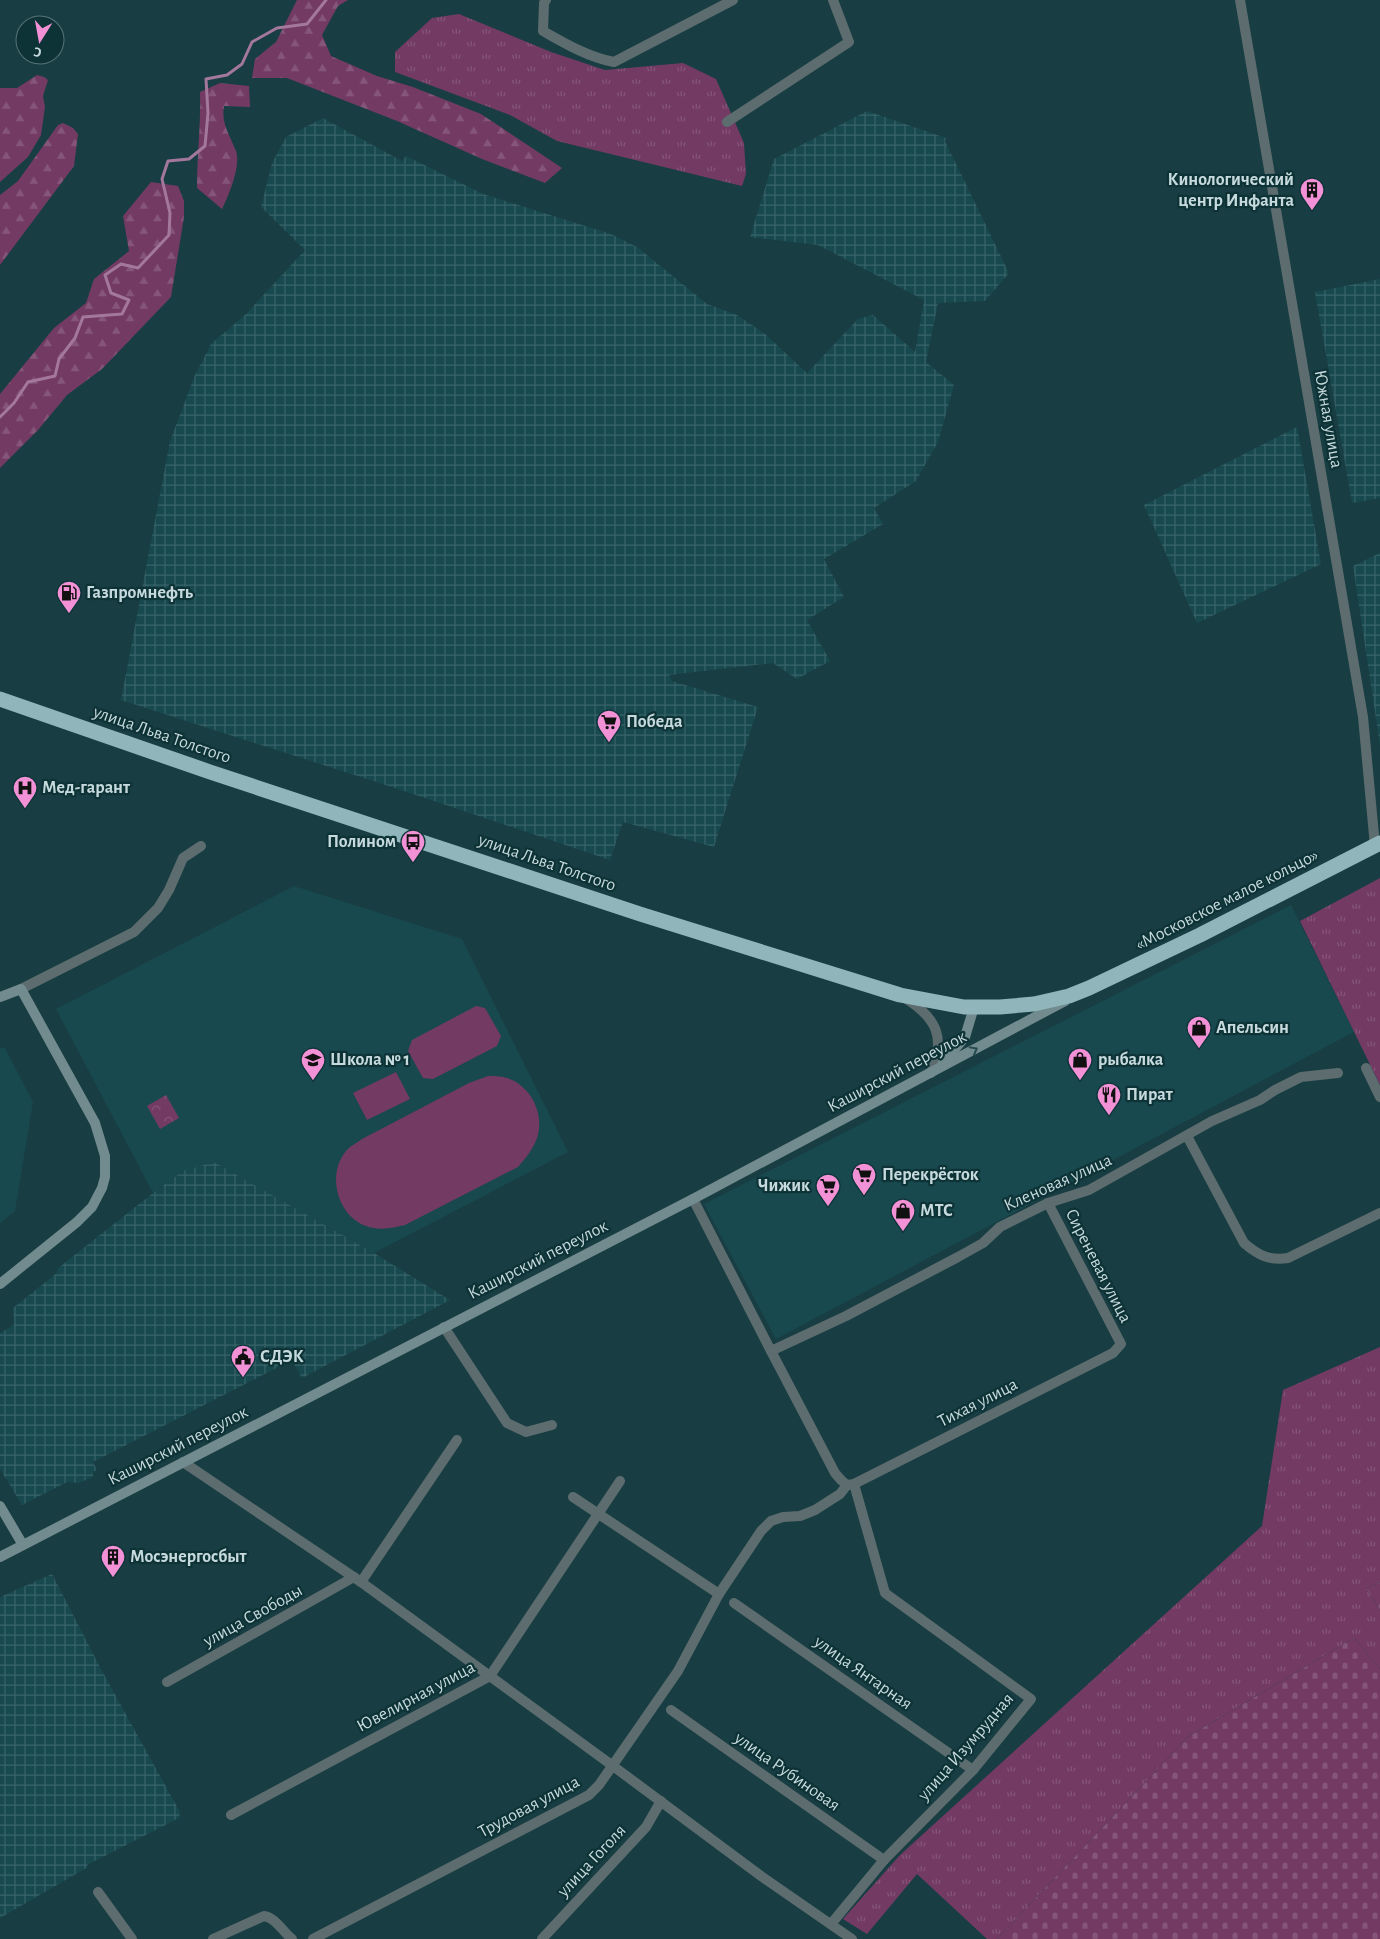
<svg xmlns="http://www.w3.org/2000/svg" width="1380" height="1939" viewBox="0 0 1380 1939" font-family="'Alegreya Sans',sans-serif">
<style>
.built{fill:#18494f}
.industrial{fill:url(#industrial-grid)}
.grass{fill:url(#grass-tufts)}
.forest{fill:url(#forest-firs)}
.cemetery{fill:url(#cemetery-stones)}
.park{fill:url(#park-crowns)}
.garden{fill:#733a63}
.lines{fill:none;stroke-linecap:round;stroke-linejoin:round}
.stream{stroke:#a3789c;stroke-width:3}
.street{stroke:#5d6d6f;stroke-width:10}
.secondary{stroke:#728b8e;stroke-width:10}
.highway{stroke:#90b6bc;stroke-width:15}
.oneway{stroke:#26494d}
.labels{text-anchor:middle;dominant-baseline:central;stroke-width:4.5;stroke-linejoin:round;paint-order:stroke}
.poi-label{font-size:18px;font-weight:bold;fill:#c6d9dc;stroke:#0d3337;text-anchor:start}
.street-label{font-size:18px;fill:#c6d9dc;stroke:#0d3337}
</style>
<defs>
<pattern id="industrial-grid" width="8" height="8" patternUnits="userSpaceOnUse" patternTransform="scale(1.25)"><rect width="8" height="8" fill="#18494f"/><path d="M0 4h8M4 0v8" fill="none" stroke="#386368"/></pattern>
<pattern id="grass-tufts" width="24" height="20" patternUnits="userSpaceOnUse" patternTransform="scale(1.25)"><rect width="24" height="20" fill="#733a63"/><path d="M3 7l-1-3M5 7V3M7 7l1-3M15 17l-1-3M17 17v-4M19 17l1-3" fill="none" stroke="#855679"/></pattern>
<pattern id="forest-firs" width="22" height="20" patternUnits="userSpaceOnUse" patternTransform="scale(1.25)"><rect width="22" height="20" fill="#733a63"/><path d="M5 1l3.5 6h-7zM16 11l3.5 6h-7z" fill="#855679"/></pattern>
<pattern id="cemetery-stones" width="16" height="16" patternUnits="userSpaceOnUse" patternTransform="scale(1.25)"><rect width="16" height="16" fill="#733a63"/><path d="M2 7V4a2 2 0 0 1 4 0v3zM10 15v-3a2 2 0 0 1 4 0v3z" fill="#855679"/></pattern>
<pattern id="park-crowns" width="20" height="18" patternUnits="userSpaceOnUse" patternTransform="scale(1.25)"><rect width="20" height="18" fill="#733a63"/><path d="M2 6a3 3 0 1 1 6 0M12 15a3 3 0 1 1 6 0" fill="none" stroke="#855679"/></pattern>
</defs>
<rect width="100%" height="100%" fill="#183d42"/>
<!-- built -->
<g class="built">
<polygon points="294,886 462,939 568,1152 374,1253 278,1199 183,1171 153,1193 56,1009"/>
<polygon points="1291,905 1354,1032 776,1339 704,1204"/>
<polygon points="0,1048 5,1048 33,1102 15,1211 0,1223"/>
</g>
<!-- industrial -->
<g class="industrial">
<polygon points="867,111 946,138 945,141 1009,273 985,301 938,303 926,362 954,385 938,442 916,481 874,508 883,524 824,559 844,597 807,620 830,661 797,679 773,663 669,675 672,681 758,707 714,847 623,822 610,860 398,789 121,700 170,441 195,375 211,344 246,314 305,250 261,207 272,163 286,137 323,118 402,161 406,156 483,194 611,234 637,247 707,304 737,315 765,334 807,373 858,319 873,315 915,352 924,300 818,245 750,237 774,159"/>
<polygon points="1380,279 1380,498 1352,503 1315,292"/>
<polygon points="1297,427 1321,564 1197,623 1144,505"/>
<polygon points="1380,553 1380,745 1353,566"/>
<polygon points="214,1162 374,1253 450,1300 302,1378 292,1360 93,1462 97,1470 93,1472 93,1477 79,1483 67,1482 22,1505 0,1469 0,1333 14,1325 13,1308 58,1272 57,1269 153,1193 183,1171"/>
<polygon points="52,1574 101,1669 180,1812 179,1818 87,1865 88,1867 0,1918 0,1597"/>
</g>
<!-- grass -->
<g class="grass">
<polygon points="459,14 551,52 605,70 683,63 716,79 744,143 746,174 742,186 557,141 510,115 395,72 395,52 432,18"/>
<polygon points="1380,878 1380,1085 1300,921"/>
<polygon points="1380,1347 1380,1583 1366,1588 1380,1610 1380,1669 1354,1638 1189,1736 997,1939 987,1939 917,1874 867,1934 843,1919 900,1855 1262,1526 1283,1390"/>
</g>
<!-- forest -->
<g class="forest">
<polygon points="297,0 348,0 338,6 322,35 331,56 377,76 413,87 481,114 562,168 545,183 482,159 397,121 287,78 252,78 255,59 276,42"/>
<polygon points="37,75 44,77 48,80 43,96 45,107 41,135 28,157 0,182 0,88 17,88"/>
<path d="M220 83 249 86 250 107 224 106C221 124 230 135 236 151 241 166 229 195 222 209L197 188C197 155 201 124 200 92Z"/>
<polygon points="63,123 73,128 78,134 74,166 0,265 0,195 18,181 58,125"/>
<polygon points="151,182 178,186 184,201 184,217 171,297 102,369 67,395 38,430 0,468 0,394 54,328 86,303 94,279 129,251 123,216"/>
<polygon points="1380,1583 1380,1610 1366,1588"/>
</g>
<!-- cemetery -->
<polygon class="cemetery" points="1354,1638 1380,1669 1380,1939 997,1939 1189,1736"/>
<!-- park -->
<polygon class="park" points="166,1095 179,1118 160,1129 147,1106"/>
<!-- garden -->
<g class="garden">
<polygon points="476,1006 485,1008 501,1036 497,1046 433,1079 423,1078 408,1051 412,1040"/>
<polygon points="396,1072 410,1099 367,1120 353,1093"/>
<path d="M488 1076C494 1076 501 1076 507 1078 531 1086 545 1114 537 1138 533 1149 526 1158 518 1167L405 1225C393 1228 379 1231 366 1226 338 1216 326 1175 346 1151 350 1146 357 1143 362 1139L469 1083Z"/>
</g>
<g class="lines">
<!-- stream -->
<polyline class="stream" points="0,417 14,403 28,382 55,376 59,359 75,338 83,317 122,314 129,300 111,293 105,275 121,264 138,268 169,235 170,213 162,179 168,161 189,159 205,146 208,113 206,79 227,75 242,64 252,42 277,28 307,24 326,0"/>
<!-- street -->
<g class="street">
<path d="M546 0 544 3 543 31C566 44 588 57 614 62L733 0"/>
<polyline points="1240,0 1363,717 1375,846"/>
<polyline points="727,122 849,42 833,0"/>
<polyline points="21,989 134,932 158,908 169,890 183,858 201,846"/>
<path d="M905 998C937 1018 946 1038 931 1073"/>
<polyline points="1366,1068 1380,1097"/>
<path d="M1187 1136 1244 1243C1258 1255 1269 1261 1288 1258L1380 1213"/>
<polyline points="693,1199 771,1351 835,1473 841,1480 847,1485"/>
<polyline points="444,1327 507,1423 526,1432 552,1425"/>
<polyline points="771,1351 846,1316 958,1257 983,1243 1000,1227 1048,1203 1089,1190 1212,1121 1260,1100 1275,1090 1301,1077 1338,1073"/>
<polyline points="183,1462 361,1582 613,1766 761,1876 852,1939"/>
<polyline points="848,1485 854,1484 1113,1353 1121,1344 1048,1203"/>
<polyline points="573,1497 719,1594"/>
<polyline points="361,1582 457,1440"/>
<polyline points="734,1603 973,1770"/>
<polyline points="167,1682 354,1577"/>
<polyline points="671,1710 884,1860"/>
<polyline points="231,1815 490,1676 620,1481"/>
<polyline points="98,1892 132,1939"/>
<polyline points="831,1924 884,1860 973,1770 1031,1699 885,1593 854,1484"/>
<path d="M213 1939 264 1916C276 1918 283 1932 292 1939"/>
<polyline points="313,1939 589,1795 599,1785 678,1671 719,1594 761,1531 771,1521 783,1517 800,1516 815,1510 840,1494 847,1485"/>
<polyline points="542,1939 646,1827 661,1801"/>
</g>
<!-- secondary -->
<g class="secondary">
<polyline points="0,997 21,989 95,1123 105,1156 105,1177 102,1188 92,1207 77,1222 0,1284"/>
<polyline points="943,1063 965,1037 974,1007"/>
<polyline points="0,1506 23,1545"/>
<polyline points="0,1557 693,1199 1065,1001"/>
</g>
<!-- highway -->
<polyline class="highway" points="0,699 210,772 640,914 900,995 964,1007 1000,1007 1034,1004 1069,996 1089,988 1200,935 1380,843"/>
</g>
<!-- one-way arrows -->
<defs><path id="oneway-chevron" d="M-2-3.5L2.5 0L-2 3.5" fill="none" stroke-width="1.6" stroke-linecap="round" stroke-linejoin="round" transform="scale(1.25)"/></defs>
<use class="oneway" href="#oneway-chevron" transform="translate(974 1050) rotate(-29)"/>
<!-- icons -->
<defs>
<symbol id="building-pin" viewBox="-11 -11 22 30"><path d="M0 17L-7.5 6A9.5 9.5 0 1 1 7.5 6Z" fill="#f391d6" stroke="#0d3337"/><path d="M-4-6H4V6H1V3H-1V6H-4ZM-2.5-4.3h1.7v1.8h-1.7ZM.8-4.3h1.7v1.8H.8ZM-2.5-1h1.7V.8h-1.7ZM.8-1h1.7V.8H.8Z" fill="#111"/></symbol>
<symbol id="fuel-pin" viewBox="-11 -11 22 30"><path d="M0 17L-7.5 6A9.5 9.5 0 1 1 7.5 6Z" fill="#f391d6" stroke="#0d3337"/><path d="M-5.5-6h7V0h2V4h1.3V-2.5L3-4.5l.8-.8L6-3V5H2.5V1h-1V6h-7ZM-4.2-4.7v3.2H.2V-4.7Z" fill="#111"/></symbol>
<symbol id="supermarket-pin" viewBox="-11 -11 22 30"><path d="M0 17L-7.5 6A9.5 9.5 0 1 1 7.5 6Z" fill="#f391d6" stroke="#0d3337"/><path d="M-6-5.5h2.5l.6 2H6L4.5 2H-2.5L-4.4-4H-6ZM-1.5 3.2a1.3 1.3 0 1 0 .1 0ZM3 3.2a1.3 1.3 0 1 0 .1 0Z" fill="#111"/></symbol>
<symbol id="hospital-pin" viewBox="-11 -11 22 30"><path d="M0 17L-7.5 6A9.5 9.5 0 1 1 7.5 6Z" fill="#f391d6" stroke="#0d3337"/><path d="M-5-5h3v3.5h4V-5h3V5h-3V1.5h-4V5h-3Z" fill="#111"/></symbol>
<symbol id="bus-pin" viewBox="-11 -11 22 30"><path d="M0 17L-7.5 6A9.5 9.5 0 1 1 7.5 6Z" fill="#f391d6" stroke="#0d3337"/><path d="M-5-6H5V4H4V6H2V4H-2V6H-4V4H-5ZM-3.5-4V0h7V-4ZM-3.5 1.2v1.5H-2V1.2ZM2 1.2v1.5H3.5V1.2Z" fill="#111"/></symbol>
<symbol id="shop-pin" viewBox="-11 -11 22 30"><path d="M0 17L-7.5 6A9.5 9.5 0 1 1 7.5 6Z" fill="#f391d6" stroke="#0d3337"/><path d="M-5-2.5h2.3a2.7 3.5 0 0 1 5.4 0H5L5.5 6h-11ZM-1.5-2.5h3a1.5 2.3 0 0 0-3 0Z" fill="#111"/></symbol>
<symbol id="school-pin" viewBox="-11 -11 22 30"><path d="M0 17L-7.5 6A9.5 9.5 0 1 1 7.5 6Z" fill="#f391d6" stroke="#0d3337"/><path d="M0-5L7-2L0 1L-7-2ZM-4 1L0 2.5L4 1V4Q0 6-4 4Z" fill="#111"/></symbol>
<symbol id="restaurant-pin" viewBox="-11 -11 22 30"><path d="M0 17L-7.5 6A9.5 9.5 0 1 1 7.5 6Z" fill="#f391d6" stroke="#0d3337"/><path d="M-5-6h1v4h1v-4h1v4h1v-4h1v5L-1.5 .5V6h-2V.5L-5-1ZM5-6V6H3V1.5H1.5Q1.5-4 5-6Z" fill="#111"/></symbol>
<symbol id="civic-pin" viewBox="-11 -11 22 30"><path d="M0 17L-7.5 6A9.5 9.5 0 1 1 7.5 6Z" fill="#f391d6" stroke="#0d3337"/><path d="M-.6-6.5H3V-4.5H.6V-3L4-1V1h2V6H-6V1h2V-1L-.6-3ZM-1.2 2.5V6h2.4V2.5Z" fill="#111"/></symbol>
</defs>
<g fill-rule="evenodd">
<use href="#building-pin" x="1298" y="176" width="28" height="38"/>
<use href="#fuel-pin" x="55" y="579" width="28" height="38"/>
<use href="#supermarket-pin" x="595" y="708" width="28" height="38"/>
<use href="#hospital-pin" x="11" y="774" width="28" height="38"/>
<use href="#bus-pin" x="399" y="828" width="28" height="38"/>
<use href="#shop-pin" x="1185" y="1014" width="28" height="38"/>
<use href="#school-pin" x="299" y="1046" width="28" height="38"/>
<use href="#shop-pin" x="1066" y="1046" width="28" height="38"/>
<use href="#restaurant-pin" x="1095" y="1081" width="28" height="38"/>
<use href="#supermarket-pin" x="850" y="1161" width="28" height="38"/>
<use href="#supermarket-pin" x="814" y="1172" width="28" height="38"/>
<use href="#shop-pin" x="889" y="1197" width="28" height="38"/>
<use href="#civic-pin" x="229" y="1343" width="28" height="38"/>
<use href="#building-pin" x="99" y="1543" width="28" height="38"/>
</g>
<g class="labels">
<!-- poi labels -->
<g class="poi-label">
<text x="1294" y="180" text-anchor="end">Кинологический<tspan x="1294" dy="21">центр Инфанта</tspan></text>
<text x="86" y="593">Газпромнефть</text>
<text x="626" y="722">Победа</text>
<text x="42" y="788">Мед-гарант</text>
<text x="396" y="842" text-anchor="end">Полином</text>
<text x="1216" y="1028">Апельсин</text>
<text x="330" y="1060">Школа № 1</text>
<text x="1098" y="1060">рыбалка</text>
<text x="1126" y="1095">Пират</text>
<text x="882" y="1175">Перекрёсток</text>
<text x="810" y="1186" text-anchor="end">Чижик</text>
<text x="920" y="1211">МТС</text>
<text x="260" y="1357">СДЭК</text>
<text x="130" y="1557">Мосэнергосбыт</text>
</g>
<!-- street labels -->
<g class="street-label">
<text transform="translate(1328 419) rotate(80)">Южная улица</text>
<text transform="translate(162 735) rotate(19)">улица Льва Толстого</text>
<text transform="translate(547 863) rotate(19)">улица Льва Толстого</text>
<text transform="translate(1227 900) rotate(-27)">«Московское малое кольцо»</text>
<text transform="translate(897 1072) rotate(-28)">Каширский переулок</text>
<text transform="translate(1058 1183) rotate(-24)">Кленовая улица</text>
<text transform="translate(538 1260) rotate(-27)">Каширский переулок</text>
<text transform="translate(1098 1266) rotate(63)">Сиреневая улица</text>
<text transform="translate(978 1403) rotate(-27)">Тихая улица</text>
<text transform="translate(178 1446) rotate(-27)">Каширский переулок</text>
<text transform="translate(253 1616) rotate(-29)">улица Свободы</text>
<text transform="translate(863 1673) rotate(35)">улица Янтарная</text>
<text transform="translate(416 1697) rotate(-28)">Ювелирная улица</text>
<text transform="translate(966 1747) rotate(-49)">улица Изумрудная</text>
<text transform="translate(787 1772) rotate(35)">улица Рубиновая</text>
<text transform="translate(529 1807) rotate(-28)">Трудовая улица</text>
<text transform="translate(592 1861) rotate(-47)">улица Гоголя</text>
</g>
</g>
<!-- north arrow -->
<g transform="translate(40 40) rotate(191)"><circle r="24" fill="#0d3337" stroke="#577579"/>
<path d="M0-4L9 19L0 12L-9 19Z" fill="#f391d6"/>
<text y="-8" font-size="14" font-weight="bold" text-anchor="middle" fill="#c6d9dc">С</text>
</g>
</svg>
